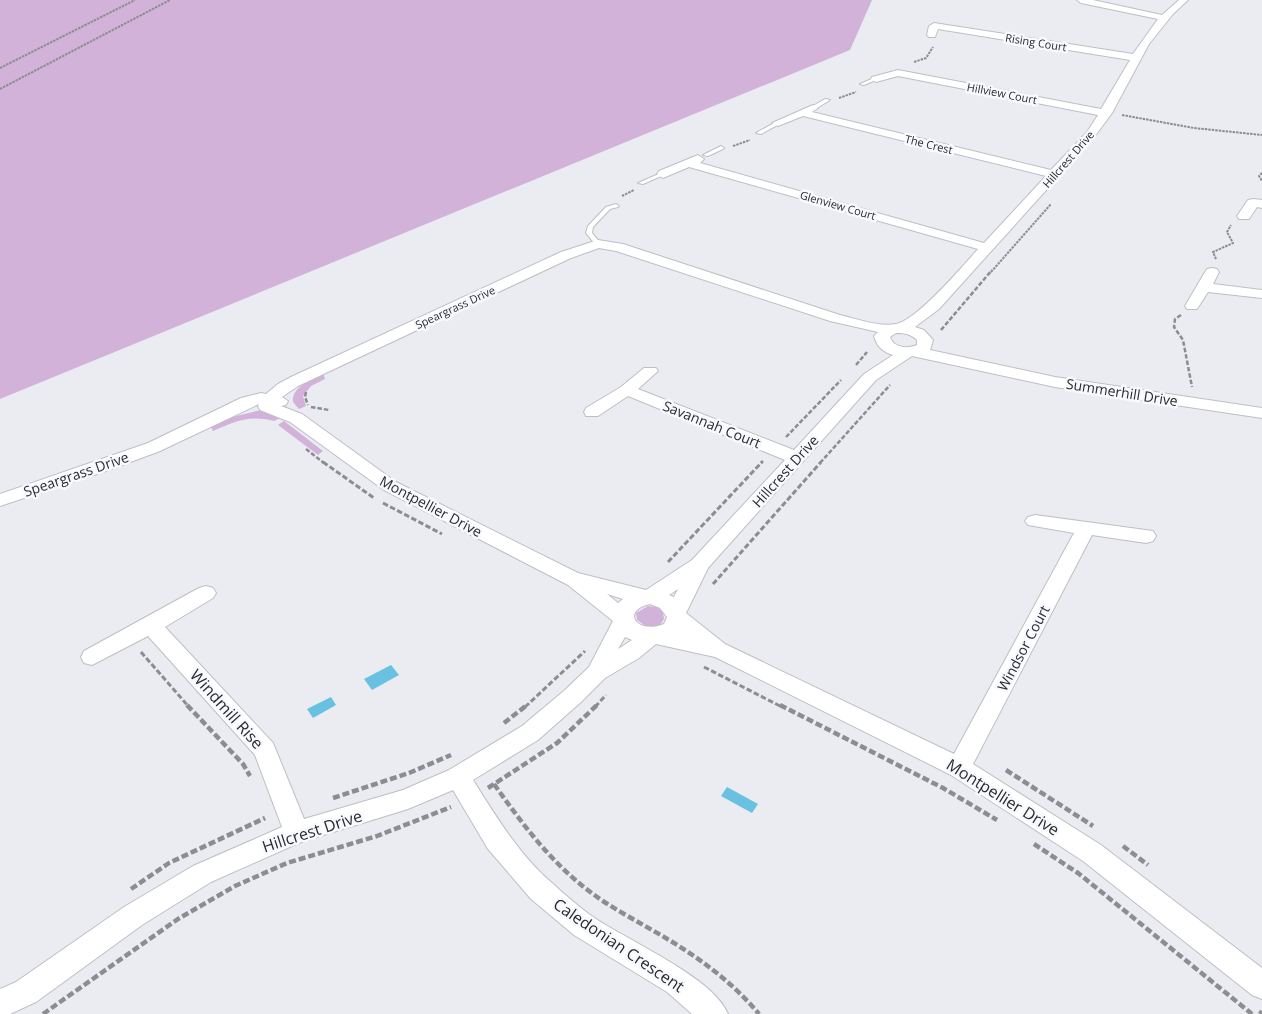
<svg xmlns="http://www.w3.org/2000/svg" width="1262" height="1014" viewBox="0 0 1262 1014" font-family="'Open Sans',sans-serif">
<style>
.green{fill:#d3b2da}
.water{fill:#69c1e1}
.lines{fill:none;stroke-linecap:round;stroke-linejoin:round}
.service-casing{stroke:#bdbfc4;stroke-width:2}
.minor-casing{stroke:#bdbfc4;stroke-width:2}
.path-far3{stroke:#8b8d91;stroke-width:2;stroke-dasharray:2.5 1;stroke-linecap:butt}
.path-far2{stroke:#8b8d91;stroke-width:2.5;stroke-dasharray:4.5 2;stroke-linecap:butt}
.path-far1{stroke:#8b8d91;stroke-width:3;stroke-dasharray:5.5 2.5;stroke-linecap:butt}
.path{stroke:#8b8d91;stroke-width:4.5;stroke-dasharray:7 3;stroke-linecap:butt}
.service{fill:#fff;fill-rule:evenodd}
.minor{fill:#fff;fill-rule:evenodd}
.labels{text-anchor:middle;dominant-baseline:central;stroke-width:5;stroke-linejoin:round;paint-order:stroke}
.far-street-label{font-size:11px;fill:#292a2c;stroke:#f8f9ff}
.street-label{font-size:14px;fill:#292a2c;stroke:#f8f9ff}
.near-street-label{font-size:16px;fill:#292a2c;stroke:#f8f9ff}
</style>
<rect width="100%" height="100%" fill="#eaecf2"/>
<!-- green -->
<g class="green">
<polygon points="0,0 872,0 850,50 0,399"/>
<path d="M323 373 325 379 311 386 303 396 306 406 299 409 293 402C291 387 312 380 323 373Z"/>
<path d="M261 410 281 418 274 421C248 415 237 421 213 431L211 427 232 417Z"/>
<polygon points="284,421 323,451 318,455 278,425"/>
<polygon points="648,606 657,607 663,612 664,619 660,625 647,627 637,620 636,613"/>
</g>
<!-- water -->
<g class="water">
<polygon points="391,665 399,675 372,690 364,679"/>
<polygon points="331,697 336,705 313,718 307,709"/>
<polygon points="727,787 758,804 752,813 721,796"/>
</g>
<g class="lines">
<defs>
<g id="service">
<polygon points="874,78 878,79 864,85 860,84"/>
<polygon points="825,99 830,100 817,108 813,108 813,106"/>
<polygon points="776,122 781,123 761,134 756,133"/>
<polygon points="721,146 724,148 723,149 708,156 703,155"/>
<polygon points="661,173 666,174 643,184 638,183"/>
<polygon points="616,204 619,206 618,207 610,209 593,227 592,233 601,244 596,245 586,233 588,226 606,207"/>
</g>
<g id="minor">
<path d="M1077 0H1093L1162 15 1179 0H1188L1173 14 1149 44 1112 113 1095 136 939 309 915 327 924 330 933 340 930 350 1055 377 1262 408V418L1055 387 912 356 876 380 708 568 686 613 725 644 954 754 1074 533 1028 525 1025 521 1028 517 1035 515 1153 531 1156 536 1153 541 1146 543 1092 535 973 764 1101 845 1262 968V999L1252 995 1083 861 951 775 715 657 656 644 639 658 605 678 581 702 538 740 473 780C495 815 520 856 552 883 565 895 579 907 593 917 628 941 713 977 728 1014H692L667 992 574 935 531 899 488 849 453 790 408 809 301 842 211 882 142 925 36 1002 10 1014H0V989L16 982 124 907 193 866 282 827 255 755 148 636 92 665 84 663 81 657 84 651 199 588 206 586 213 588 216 593 213 598 165 627 273 743 304 819 403 790 449 770 522 726 565 690 589 667 613 621 568 585 384 490 290 422 260 410 258 406 259 404 160 451 109 470 0 506V494L148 443 241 398 261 393 266 394 278 384 291 377 561 252 598 240 623 244 840 315C857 319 878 327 896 324 916 321 963 266 978 249L689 167 663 178 657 174 659 171 698 155 704 159 700 163 984 243 1046 176 803 116 778 126 772 123 813 105 818 108 812 112 1051 170 1087 132 1098 115 898 76 876 82 871 79 872 77 898 70 1101 109 1130 60 938 29 935 37H929L927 35 929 26 934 23 1133 54 1158 19 1081 3ZM599 248 616 251 830 321 878 332 874 336C877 347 883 352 893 355L864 374 794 450 638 389 658 371 656 368H644L621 387 586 408 584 412 586 416H598L628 396 785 460 692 560 646 590 578 573 396 482 302 414 281 406 286 405 288 401 282 397 298 386 571 258ZM896 333C905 333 911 334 917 340V345C907 349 894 348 890 337ZM678 589 674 597 669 595ZM607 594 623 599 618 603ZM650 604 660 608 667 617 664 624C637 635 620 611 650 604ZM625 637 632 640 618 649Z"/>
<polygon points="1253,199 1262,200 1262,208 1257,207 1249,219 1239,219 1237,216 1248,200"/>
<polygon points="1212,268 1217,269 1219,272 1213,284 1262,290 1262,298 1208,292 1197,309 1187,309 1185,306 1205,272 1207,269"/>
</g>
</defs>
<!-- service casing -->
<use href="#service" class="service-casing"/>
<!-- minor casing -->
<use href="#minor" class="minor-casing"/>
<!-- path-far3 -->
<g class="path-far3">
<polyline points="914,62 926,58 933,47"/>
<polyline points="0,68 135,0"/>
<polyline points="0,89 170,0"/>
<polyline points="839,98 856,92"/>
<polyline points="1122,115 1194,128 1262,135"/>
<polyline points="733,146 750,140"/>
<polyline points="1262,173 1259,176 1262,181"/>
<polyline points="622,196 634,190"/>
<polyline points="1216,259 1213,252 1233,243 1227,232 1231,225"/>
<polyline points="991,272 1051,204"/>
</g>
<!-- path-far2 -->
<g class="path-far2">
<polyline points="1181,315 1175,319 1174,327 1183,340 1192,387"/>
<polyline points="941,330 992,270"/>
<polyline points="856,365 867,352"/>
<polyline points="306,392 305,397 308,405"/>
<polyline points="311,407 329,410"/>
<polyline points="786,437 841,380"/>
<polyline points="306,449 324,463"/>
<polyline points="761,463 763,461"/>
<polyline points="820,463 890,385"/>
</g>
<!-- path-far1 -->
<g class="path-far1">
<polyline points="323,462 374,498"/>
<polyline points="383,503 442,534"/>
<polyline points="668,562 762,462"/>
<polyline points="713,584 821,462"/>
<polyline points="141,652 189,707"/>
<polyline points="704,667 782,707"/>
<polyline points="525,707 585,651"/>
<polyline points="595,707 606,695"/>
</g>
<!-- path -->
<g class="path">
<polyline points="187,705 243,764 250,776"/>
<polyline points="780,705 943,788 997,820"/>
<polyline points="504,723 527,705"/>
<polyline points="1006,770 1093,826"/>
<path d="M494 784C523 825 552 864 593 894 609 906 628 916 645 926 688 950 727 976 759 1014"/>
<polyline points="488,788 557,743 597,705"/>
<polyline points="333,798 409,773 451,755"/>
<polyline points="1034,844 1078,873 1252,1014"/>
<polyline points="1123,846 1148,865"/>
<polyline points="131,889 169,863 265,818"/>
<polyline points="43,1014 178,919 235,886 287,863 377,836 451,807"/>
<polyline points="1260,1014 1262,1011"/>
</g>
<!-- service -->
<use href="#service" class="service"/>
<!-- minor -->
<use href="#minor" class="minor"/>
</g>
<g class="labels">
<!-- far-street labels -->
<g class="far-street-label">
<text transform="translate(1036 42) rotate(9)">Rising Court</text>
<text transform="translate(1002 93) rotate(11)">Hillview Court</text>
<text transform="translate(929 144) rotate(14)">The Crest</text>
<text transform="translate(1068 159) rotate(-49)">Hillcrest Drive</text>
<text transform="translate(838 205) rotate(16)">Glenview Court</text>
<text transform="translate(455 307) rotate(-25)">Speargrass Drive</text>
</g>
<!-- street labels -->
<g class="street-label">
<text transform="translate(1122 392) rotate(9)">Summerhill Drive</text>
<text transform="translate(712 424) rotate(22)">Savannah Court</text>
<text transform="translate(785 471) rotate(-48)">Hillcrest Drive</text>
<text transform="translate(76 474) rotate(-19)">Speargrass Drive</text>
<text transform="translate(431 506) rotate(28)">Montpellier Drive</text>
<text transform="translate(1023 648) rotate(-62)">Windsor Court</text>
</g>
<!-- near-street labels -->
<g class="near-street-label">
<text transform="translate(227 709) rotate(48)">Windmill Rise</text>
<text transform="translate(1003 797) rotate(32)">Montpellier Drive</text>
<text transform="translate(312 831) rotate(-18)">Hillcrest Drive</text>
<text transform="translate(619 945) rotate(34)">Caledonian Crescent</text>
</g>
</g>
</svg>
